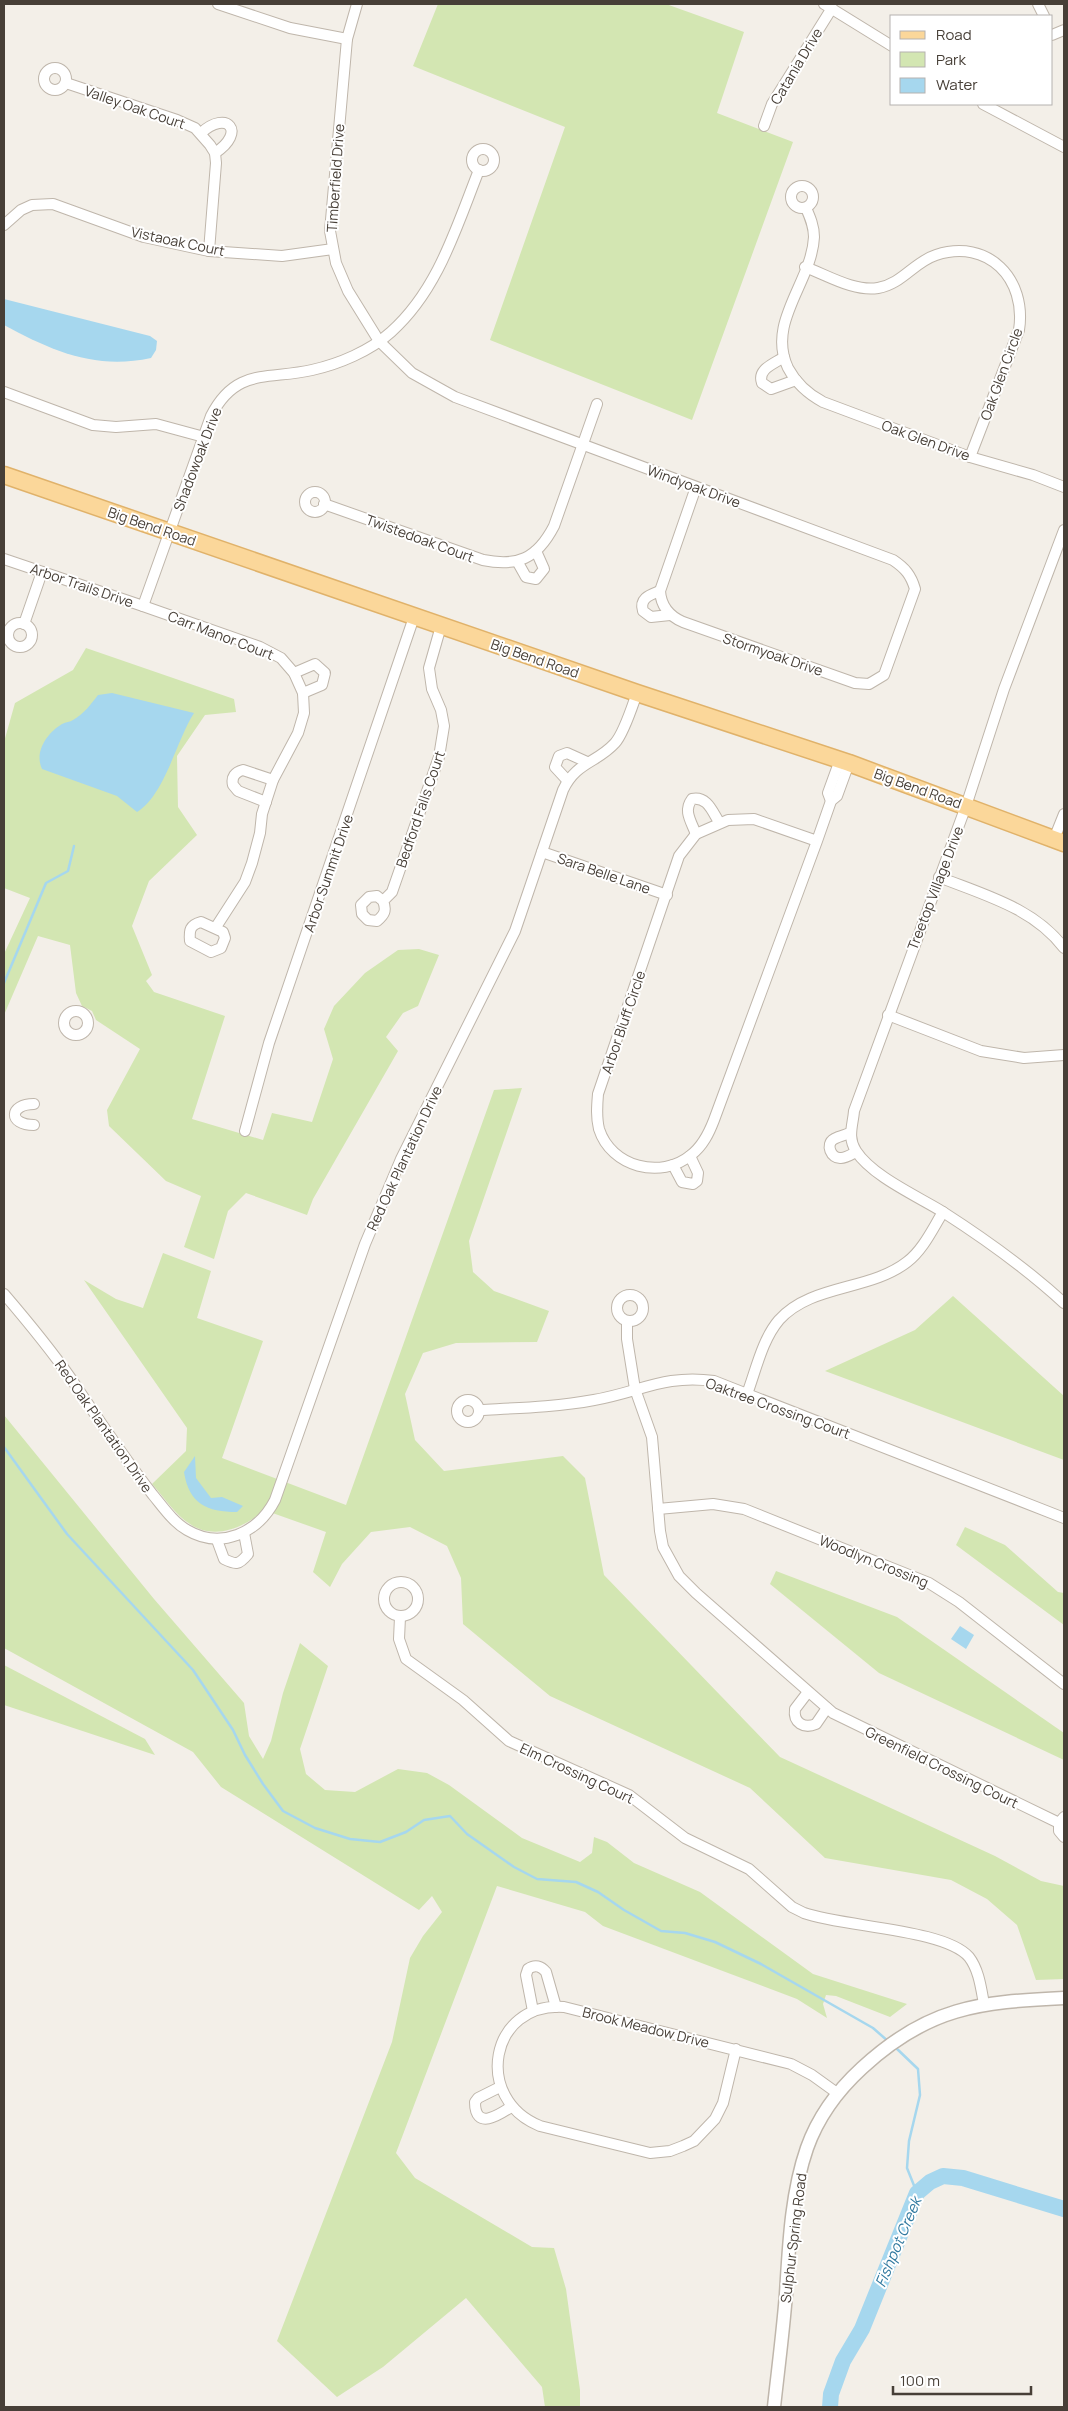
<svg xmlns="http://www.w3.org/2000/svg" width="1068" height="2411" viewBox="0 0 1068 2411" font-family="Manrope,sans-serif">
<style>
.green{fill:#d3e6b2}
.water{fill:#a6d7ee}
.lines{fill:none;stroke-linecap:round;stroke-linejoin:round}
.stream{stroke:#a6d7ee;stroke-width:2.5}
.river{stroke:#a6d7ee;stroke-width:16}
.minor-casing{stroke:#bfb6ab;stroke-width:12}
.tertiary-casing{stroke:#bfb6ab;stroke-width:15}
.primary-casing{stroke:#e0b26a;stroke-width:19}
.minor{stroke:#fff;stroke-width:10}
.tertiary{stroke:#fff;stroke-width:12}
.primary{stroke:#fbd79a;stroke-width:16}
.labels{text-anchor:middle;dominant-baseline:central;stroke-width:4;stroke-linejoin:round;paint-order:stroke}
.street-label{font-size:14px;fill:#473f37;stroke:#fff}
.water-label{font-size:15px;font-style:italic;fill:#30799f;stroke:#fff}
</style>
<rect width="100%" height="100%" fill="#f3efe8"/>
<!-- green -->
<g class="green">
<polygon points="438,4 666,4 744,32 717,113 793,142 692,420 490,340 565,127 413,66"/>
<polygon points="86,648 234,699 236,712 205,715 177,756 178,807 197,835 149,881 132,926 152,975 146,981 154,992 225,1016 192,1119 263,1140 272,1113 312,1122 333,1059 324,1029 334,1006 365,973 398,950 419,949 439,955 418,1006 403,1013 386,1037 398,1051 313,1199 307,1215 246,1193 228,1211 214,1259 184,1247 201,1196 166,1181 109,1126 107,1110 140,1049 96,1020 92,1011 82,1006 76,993 70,945 38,936 4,1015 4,954 30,898 4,888 4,742 15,703 73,670"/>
<path d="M522 1088 469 1241 473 1272 494 1291 549 1311 537 1342 456 1343 423 1353 405 1394 415 1440 444 1471 563 1456 585 1478 604 1575 780 1757 995 1856 1041 1881 1064 1886V1979L1036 1980 1017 1925 987 1899 951 1880 825 1858 750 1788 550 1696 463 1624 461 1578 447 1546 410 1527 371 1532 342 1564 330 1587 313 1572 326 1532 264 1510C245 1527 215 1541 190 1524 175 1515 164 1497 152 1484L186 1451 187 1428 84 1280 116 1299 143 1308 163 1253 211 1271 197 1318 263 1341 222 1458 346 1505 494 1090Z"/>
<polygon points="953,1296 1064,1396 1064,1460 825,1371 915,1330"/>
<polygon points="4,1415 154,1599 244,1703 249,1736 263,1759 271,1741 283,1693 300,1643 328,1666 300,1749 306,1774 325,1790 355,1792 398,1769 427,1773 449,1785 522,1838 580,1862 592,1853 594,1837 607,1842 634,1863 700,1892 813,1974 907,2004 890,2017 836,1996 826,1995 823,2004 827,2018 797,1999 603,1926 585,1912 497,1886 396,2153 415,2178 532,2247 554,2248 566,2289 580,2390 580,2407 545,2407 542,2387 466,2298 383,2367 337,2397 277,2341 392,2042 410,1958 423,1936 442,1912 432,1896 419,1910 221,1787 193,1752 4,1648"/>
<polygon points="965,1527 1005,1545 1058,1592 1064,1593 1064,1625 956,1545"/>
<polygon points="776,1571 897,1617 1064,1733 1064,1760 879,1673 770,1584"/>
<polygon points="4,1665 145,1739 155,1755 4,1705"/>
</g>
<!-- water -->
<g class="water">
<path d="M4 299 150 336 157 341 156 350 151 358C95 370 52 351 4 325Z"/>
<path d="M112 693 194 713C176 741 165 795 137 812L117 796 42 769C34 752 47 733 62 724 66 722 70 722 73 720 84 714 91 704 98 695Z"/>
<path d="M195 1456 196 1478 211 1498 222 1497 243 1506 237 1512C207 1512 189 1504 184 1472Z"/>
<polygon points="960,1626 974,1635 966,1649 951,1639"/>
</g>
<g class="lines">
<!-- stream -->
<g class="stream">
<polyline points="4,983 46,883 68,871 74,846"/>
<polyline points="4,1447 67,1534 193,1670 233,1730 245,1755 263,1784 283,1811 315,1828 350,1839 380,1842 406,1832 424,1820 450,1816 467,1834 514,1867 537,1879 576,1882 598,1892 624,1910 661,1931 685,1933 715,1942 761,1964 873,2028 889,2042"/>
<polyline points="895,2047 918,2069 920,2095 909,2141 907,2168 917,2193"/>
</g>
<!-- river -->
<polyline class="river" points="830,2407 831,2394 843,2361 862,2329 917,2193 930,2182 943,2176 963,2178 1064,2209"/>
<defs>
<g id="minor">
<polyline points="218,4 290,28 347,39"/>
<path d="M357 4 347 39 330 231 336 263 348 291 379 341 412 373 455 397 893 560C905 568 911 575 915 589L884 675 869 684 855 683 683 622C669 616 661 606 660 591L696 487"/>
<polyline points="824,4 892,46"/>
<polyline points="1038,4 1044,16"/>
<polyline points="1052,35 1064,30"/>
<circle cx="55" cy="79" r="11"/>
<polyline points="66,83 177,120 195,128 210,145 215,153 216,163 209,251"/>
<polyline points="983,104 1064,147"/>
<polyline points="764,126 772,104 832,8"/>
<path d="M201 133C227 109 247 132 215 153"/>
<circle cx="483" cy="160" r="11"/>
<circle cx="802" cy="197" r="11"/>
<path d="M806 208C810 217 814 226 814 237 812 282 766 322 788 368 796 383 808 394 823 402L970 457 1033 475 1064 487"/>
<polyline points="4,225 21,210 32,205 53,204 144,237 209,251 282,256 333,249"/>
<path d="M805 267C827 275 854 292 878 288 902 284 914 262 936 255 988 238 1027 279 1019 330L970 457"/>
<path d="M784 357C774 364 757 369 762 383L771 389 796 380"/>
<polyline points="4,392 93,425 116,427 156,424 204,437"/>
<circle cx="315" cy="502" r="10"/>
<path d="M324 504 483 560C517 567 537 559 554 526L597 404"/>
<path d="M1064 530 1004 689 966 806 854 1111C853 1125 847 1137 856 1151 872 1176 917 1196 943 1212 985 1239 1027 1269 1064 1303"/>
<path d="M4 559 143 606 211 416C236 367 268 380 312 370 339 364 370 351 391 332 438 290 456 228 479 170"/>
<polyline points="517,561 526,577 536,579 544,569 536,551"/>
<path d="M660 591C650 595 639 598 643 611L651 617 670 615"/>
<polyline points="143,606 260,647 281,658 294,673 303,693 304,713 298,733 273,780 262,814 260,833 252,863 245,882 216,927"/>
<circle cx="20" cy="635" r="12"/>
<polyline points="24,624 42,572"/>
<polyline points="294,673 315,664 325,673 322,685 303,693"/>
<polyline points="567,780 555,767 559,756 567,753 587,762"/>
<polyline points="831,801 828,793 840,760"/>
<path d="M266 802 238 791 233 785C231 777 235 772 243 770L273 780"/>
<path d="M696 834C691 821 683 811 692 799 707 796 712 811 719 822"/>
<polyline points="1054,839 1064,814"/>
<path d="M817 841 754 819 728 820 696 834 679 856 598 1094C597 1106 596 1117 599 1129 611 1167 661 1180 691 1155 703 1146 709 1133 714 1120L817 841 831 801 837 796 849 763"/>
<polyline points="542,852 667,895"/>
<path d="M939 877C984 895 1034 908 1064 948"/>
<path d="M383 901C387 911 384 915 377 921L368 920 362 914 361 905 369 897 377 896 383 901 392 892 439 757 444 726 441 710 432 689 429 668 441 626"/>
<path d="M201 922 223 932 225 938 221 948 211 952 190 941C189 930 190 925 201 922Z"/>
<circle cx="76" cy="1023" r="12"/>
<polyline points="888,1015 981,1051 1024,1058 1064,1055"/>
<path d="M34 1104C9 1104 8 1125 34 1125"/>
<polyline points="245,1131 269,1043 414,617"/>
<path d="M850 1133C845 1135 839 1136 834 1139 825 1144 831 1159 841 1158 846 1158 852 1154 856 1152"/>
<polyline points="673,1165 682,1182 693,1184 697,1181 698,1173 690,1156"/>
<path d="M4 1294C28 1322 51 1350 72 1380 98 1419 124 1458 153 1495 163 1507 173 1522 187 1530 221 1550 258 1533 275 1500L365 1244 401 1159 515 931 563 790C576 762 597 763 615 743 624 733 632 707 637 693"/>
<circle cx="630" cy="1308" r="13"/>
<polyline points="627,1321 627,1339 635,1389 652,1437 660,1531 663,1547 679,1576 696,1593 833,1713 1059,1823"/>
<path d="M747 1394C756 1370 762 1340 779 1320 811 1284 870 1291 907 1262 923 1250 933 1228 943 1212"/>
<circle cx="468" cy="1411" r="11"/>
<path d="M480 1410C518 1408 557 1407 594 1400 640 1392 665 1374 714 1381L1064 1518"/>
<polyline points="658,1509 713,1504 744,1509 929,1583 959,1602 1064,1684"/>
<path d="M217 1540 224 1559C236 1565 239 1565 248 1554L244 1533"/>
<circle cx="401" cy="1599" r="17"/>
<path d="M400 1617 399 1639 406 1659 463 1700 509 1741 629 1795 685 1838 749 1869 792 1907 804 1913C843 1927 945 1929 969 1957 979 1970 981 1988 984 2004"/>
<path d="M808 1692 795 1709C793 1723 804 1729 816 1724L827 1708"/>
<polyline points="1064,1817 1059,1823 1059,1831 1064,1837"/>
<path d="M533 2011 526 1975 528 1969C535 1964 541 1966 546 1972L556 2007"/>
<path d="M736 2049 723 2103 715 2119 694 2141 683 2146 670 2151 650 2153 540 2126C473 2099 489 2002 564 2007L791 2064 812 2075 837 2093"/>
<path d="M500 2087 478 2098 475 2102C475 2131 499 2115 511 2107"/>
</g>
<path id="tertiary" d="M774 2407C778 2370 783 2332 786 2294 789 2246 791 2194 807 2148 818 2117 838 2090 862 2068 928 2007 979 2002 1064 1998"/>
<polyline id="primary" points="4,475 637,693 849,763 1064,843"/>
</defs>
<!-- minor casing -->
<use href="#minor" class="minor-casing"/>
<!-- tertiary casing -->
<use href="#tertiary" class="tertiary-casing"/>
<!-- primary casing -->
<use href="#primary" class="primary-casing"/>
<!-- minor -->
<use href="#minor" class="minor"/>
<!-- tertiary -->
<use href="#tertiary" class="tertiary"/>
<!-- primary -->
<use href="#primary" class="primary"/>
</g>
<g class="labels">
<!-- street labels -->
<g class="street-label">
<text transform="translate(796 66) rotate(-59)">Catania Drive</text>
<text transform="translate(135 107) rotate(19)">Valley Oak Court</text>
<text transform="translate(335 178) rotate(-86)">Timberfield Drive</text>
<text transform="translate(178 241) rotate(12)">Vistaoak Court</text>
<text transform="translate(1001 374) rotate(-70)">Oak Glen Circle</text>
<text transform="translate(926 440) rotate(20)">Oak Glen Drive</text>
<text transform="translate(197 459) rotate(-69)">Shadowoak Drive</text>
<text transform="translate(694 486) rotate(20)">Windyoak Drive</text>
<text transform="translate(152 526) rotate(19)">Big Bend Road</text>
<text transform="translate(420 538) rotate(20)">Twistedoak Court</text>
<text transform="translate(82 585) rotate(19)">Arbor Trails Drive</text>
<text transform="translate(221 635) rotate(21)">Carr Manor Court</text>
<text transform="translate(773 654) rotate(19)">Stormyoak Drive</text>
<text transform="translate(535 658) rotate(19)">Big Bend Road</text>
<text transform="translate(918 788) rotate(20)">Big Bend Road</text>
<text transform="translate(420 809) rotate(-71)">Bedford Falls Court</text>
<text transform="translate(328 873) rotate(-71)">Arbor Summit Drive</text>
<text transform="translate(604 873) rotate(19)">Sara Belle Lane</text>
<text transform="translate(935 888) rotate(-69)">Treetop Village Drive</text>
<text transform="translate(623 1022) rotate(-71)">Arbor Bluff Circle</text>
<text transform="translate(404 1158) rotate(-65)">Red Oak Plantation Drive</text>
<text transform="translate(778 1408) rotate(20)">Oaktree Crossing Court</text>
<text transform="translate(104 1426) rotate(55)">Red Oak Plantation Drive</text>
<text transform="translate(874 1561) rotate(22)">Woodlyn Crossing</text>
<text transform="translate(942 1767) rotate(26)">Greenfield Crossing Court</text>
<text transform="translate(577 1773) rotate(25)">Elm Crossing Court</text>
<text transform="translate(646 2027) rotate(14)">Brook Meadow Drive</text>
<text transform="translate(793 2238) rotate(-83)">Sulphur Spring Road</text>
</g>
<!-- water labels -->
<g class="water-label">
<text transform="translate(898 2242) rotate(-67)">Fishpot Creek</text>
</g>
</g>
<!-- border -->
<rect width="1068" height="2411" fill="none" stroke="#473f37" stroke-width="10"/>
<!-- legend -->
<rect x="890" y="15" width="162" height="90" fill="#ffffff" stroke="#b5b2af"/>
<rect x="900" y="31" width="25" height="8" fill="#fbd79a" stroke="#b5b2af"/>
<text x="936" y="40" font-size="15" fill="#473f37">Road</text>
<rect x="900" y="52" width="25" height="15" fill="#d3e6b2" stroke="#b5b2af"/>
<text x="936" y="65" font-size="15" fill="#473f37">Park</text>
<rect x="900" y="78" width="25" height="15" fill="#a6d7ee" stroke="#b5b2af"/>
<text x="936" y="90" font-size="15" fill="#473f37">Water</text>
<!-- scale -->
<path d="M893 2386v8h138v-8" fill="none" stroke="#473f37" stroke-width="2.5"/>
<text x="900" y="2386" font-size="15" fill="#473f37" stroke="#ffffff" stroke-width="4" paint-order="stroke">100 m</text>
</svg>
